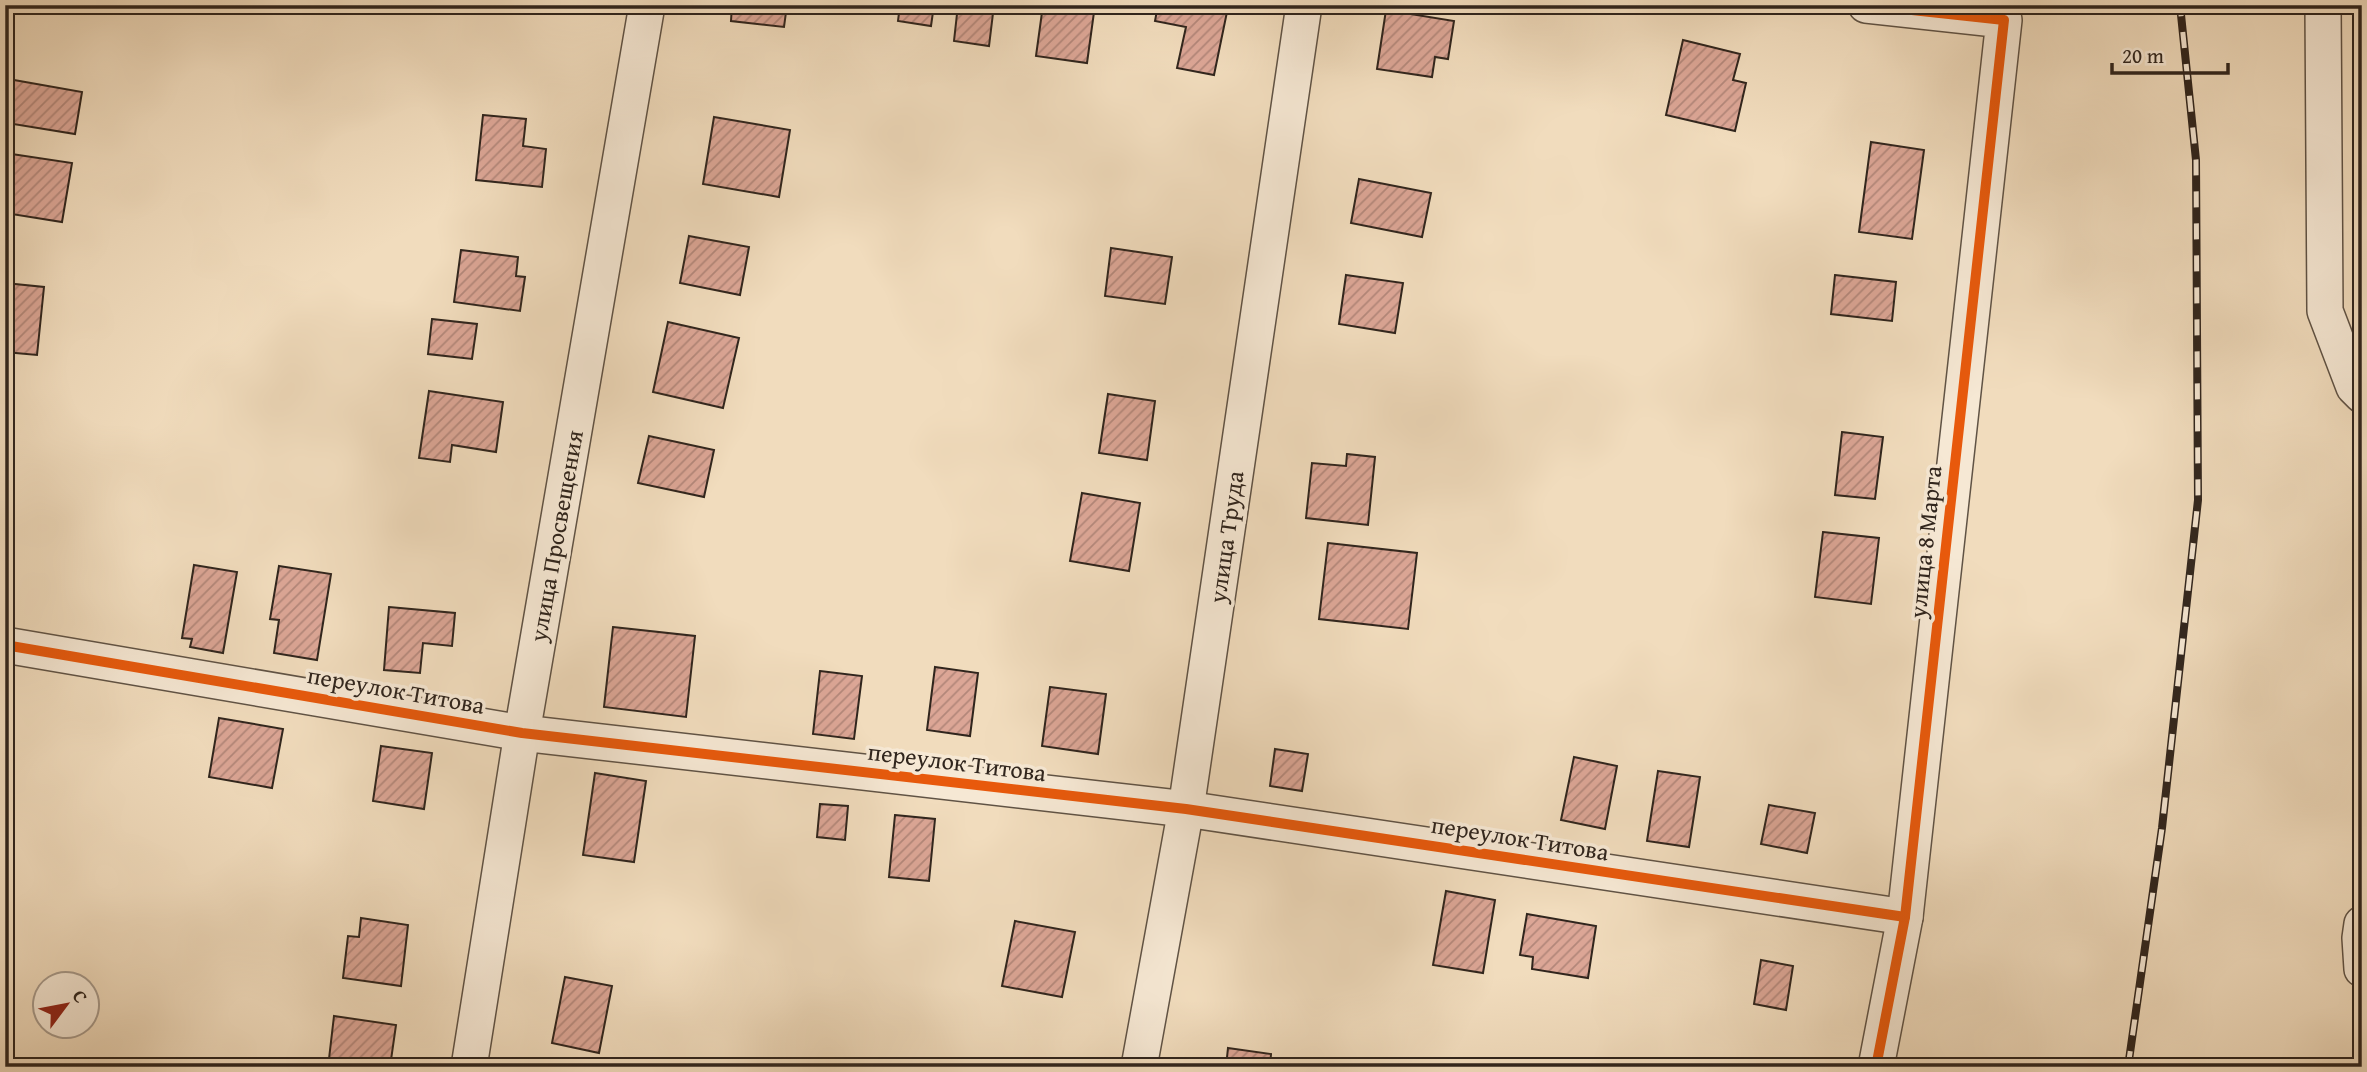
<svg xmlns="http://www.w3.org/2000/svg" width="2367" height="1072" viewBox="0 0 2367 1072" font-family="'Gentium Book Plus',serif">
<style>
.building{fill:url(#building-hatch);stroke:#30251d;stroke-width:2}
.lines{fill:none;stroke-linecap:round;stroke-linejoin:round}
.minor-casing{stroke:#605345;stroke-width:38}
.minor{stroke:#f6e8d4;stroke-width:35}
.rail-casing{stroke:#30251d;stroke-width:8}
.rail{stroke:#f6e8d4;stroke-width:5;stroke-dasharray:16;stroke-linecap:butt}
.cycleway-casing{stroke:#f6e8d4;stroke-width:15}
.cycleway{stroke:#e8590c;stroke-width:10}
.labels{text-anchor:middle;dominant-baseline:central;stroke-width:7;stroke-linejoin:round;paint-order:stroke}
.street-label{font-size:24px;fill:#30251d;stroke:#f6e8d4}
</style>
<defs>
<pattern id="building-hatch" width="6" height="6" patternUnits="userSpaceOnUse" patternTransform="scale(1.75)"><rect width="6" height="6" fill="#dca696"/><path d="M-1 1l2-2M0 6l6-6M5 7l2-2" fill="none" stroke="#b3877a"/></pattern>
</defs>
<rect width="100%" height="100%" fill="#f1dcbd"/>
<filter id="stains"><feTurbulence type="fractalNoise" baseFrequency=".00286" numOctaves="4"/><feColorMatrix values="0 0 0 0 .2 0 0 0 0 .09 0 0 0 0 .02 0 0 0 .5 -.17"/></filter>
<radialGradient id="worn" r=".72"><stop offset=".6" stop-color="#630" stop-opacity="0"/><stop offset="1" stop-color="#630" stop-opacity=".3"/></radialGradient>
<!-- building -->
<g class="building">
<polygon points="732,5 787,5 784,27 731,21"/>
<polygon points="900,5 934,5 931,26 898,21"/>
<polygon points="958,5 994,5 989,46 954,41"/>
<polygon points="1043,5 1095,5 1087,63 1036,56"/>
<polygon points="1158,5 1218,5 1228,7 1214,75 1177,68 1186,27 1155,21"/>
<polygon points="1386,10 1454,21 1448,59 1435,57 1432,77 1377,69"/>
<polygon points="1683,40 1740,54 1733,80 1746,83 1735,131 1666,115"/>
<polygon points="14,80 82,92 75,134 7,123"/>
<polygon points="483,115 526,119 523,146 546,149 542,187 476,180"/>
<polygon points="714,117 790,130 779,197 703,184"/>
<polygon points="1871,142 1924,150 1912,239 1859,232"/>
<polygon points="5,153 72,163 62,222 5,213"/>
<polygon points="1359,179 1431,193 1422,237 1351,223"/>
<polygon points="689,236 749,247 740,295 680,283"/>
<polygon points="1111,248 1172,257 1165,304 1105,296"/>
<polygon points="461,250 518,257 516,276 525,277 520,311 454,302"/>
<polygon points="1346,275 1403,283 1395,333 1339,324"/>
<polygon points="1835,275 1896,282 1892,321 1831,314"/>
<polygon points="5,283 44,287 37,355 5,352"/>
<polygon points="432,319 477,324 472,359 428,354"/>
<polygon points="668,322 739,338 723,408 653,392"/>
<polygon points="429,391 503,402 496,452 452,445 450,462 419,458"/>
<polygon points="1108,394 1155,401 1147,460 1099,453"/>
<polygon points="1842,432 1883,437 1875,499 1835,495"/>
<polygon points="649,436 714,450 704,497 638,483"/>
<polygon points="1347,454 1375,457 1368,525 1306,518 1312,463 1346,466"/>
<polygon points="1082,493 1140,503 1129,571 1070,561"/>
<polygon points="5,521 13,522 5,578"/>
<polygon points="1823,532 1879,538 1871,604 1815,597"/>
<polygon points="1328,543 1417,553 1408,629 1319,619"/>
<polygon points="194,565 237,572 223,653 190,647 192,639 182,638"/>
<polygon points="279,566 331,574 317,660 274,653 279,620 270,619"/>
<polygon points="389,607 455,613 452,646 423,643 420,673 384,670"/>
<polygon points="613,627 695,636 686,717 604,707"/>
<polygon points="935,667 978,673 970,736 927,730"/>
<polygon points="820,671 862,676 854,739 813,734"/>
<polygon points="1050,687 1106,694 1098,754 1042,746"/>
<polygon points="219,718 283,729 272,788 209,777"/>
<polygon points="381,746 432,753 424,809 373,801"/>
<polygon points="1275,749 1308,754 1302,791 1270,786"/>
<polygon points="1574,757 1617,766 1605,829 1561,820"/>
<polygon points="1658,771 1700,777 1689,847 1647,841"/>
<polygon points="595,773 646,781 634,862 583,855"/>
<polygon points="820,804 848,806 845,840 817,837"/>
<polygon points="1769,805 1815,813 1807,853 1761,844"/>
<polygon points="895,815 935,819 929,881 889,877"/>
<polygon points="1446,891 1495,900 1483,973 1433,965"/>
<polygon points="1527,914 1596,926 1588,978 1532,969 1533,957 1520,955"/>
<polygon points="361,918 408,925 401,986 343,978 348,936 359,937"/>
<polygon points="1015,921 1075,932 1062,997 1002,986"/>
<polygon points="1761,960 1793,966 1786,1010 1754,1004"/>
<polygon points="565,977 612,986 599,1053 552,1043"/>
<polygon points="334,1016 396,1025 390,1067 329,1059"/>
<polygon points="1228,1048 1271,1054 1270,1067 1226,1067"/>
</g>
<g class="lines">
<defs>
<g id="minor">
<polyline points="1866,5 2004,20 1905,917 1876,1067"/>
<polyline points="2323,5 2325,311 2354,387 2362,395"/>
<polyline points="5,645 522,733 1186,809 1905,917"/>
<polyline points="2362,924 2360,938 2362,969"/>
<polyline points="469,1067 522,733 647,5"/>
<polyline points="1139,1067 1186,809 1304,5"/>
</g>
</defs>
<!-- minor casing -->
<use href="#minor" class="minor-casing"/>
<!-- minor -->
<use href="#minor" class="minor"/>
<defs>
<polyline id="rail" points="2128,1067 2162,828 2198,500 2196,160 2180,5"/>
</defs>
<!-- rail casing -->
<use href="#rail" class="rail-casing"/>
<!-- rail -->
<use href="#rail" class="rail"/>
<defs>
<g id="cycleway">
<polyline points="1866,5 2004,20 1905,917 1876,1067"/>
<polyline points="5,645 522,733 1186,809 1905,917"/>
</g>
</defs>
<!-- cycleway casing -->
<use href="#cycleway" class="cycleway-casing"/>
<!-- cycleway -->
<use href="#cycleway" class="cycleway"/>
</g>
<g class="labels">
<!-- street labels -->
<g class="street-label">
<text transform="translate(556 536) rotate(-80)">улица Просвещения</text>
<text transform="translate(1226 537) rotate(-82)">улица Труда</text>
<text transform="translate(1925 542) rotate(-84)">улица 8 Марта</text>
<text transform="translate(396 690) rotate(10)">переулок Титова</text>
<text transform="translate(957 762) rotate(7)">переулок Титова</text>
<text transform="translate(1520 838) rotate(9)">переулок Титова</text>
</g>
</g>
<!-- margin -->
<rect width="2367" height="1072" fill="none" stroke="#f1dcbd" stroke-width="28"/>
<rect x="7" y="7" width="2353" height="1058" fill="none" stroke="#30251d" stroke-width="3.5"/>
<rect x="14" y="14" width="2339" height="1044" fill="none" stroke="#30251d" stroke-width="2"/>
<!-- north arrow -->
<g transform="translate(66 1005) rotate(58)"><circle r="33" fill="#f6e8d4" stroke="#a79a8b" stroke-width="2"/>
<path d="M0-5L12 26L0 18L-12 26Z" fill="#8f2418"/>
<text y="-10" font-size="19" font-weight="bold" text-anchor="middle" fill="#30251d">С</text>
</g>
<!-- scale -->
<path d="M2112 63v10h116v-10" fill="none" stroke="#30251d" stroke-width="3.5"/>
<text x="2122" y="63" font-size="21" fill="#30251d" stroke="#f6e8d4" stroke-width="5" paint-order="stroke">20 m</text>
<rect width="100%" height="100%" filter="url(#stains)"/>
<rect width="100%" height="100%" fill="url(#worn)"/>
</svg>
